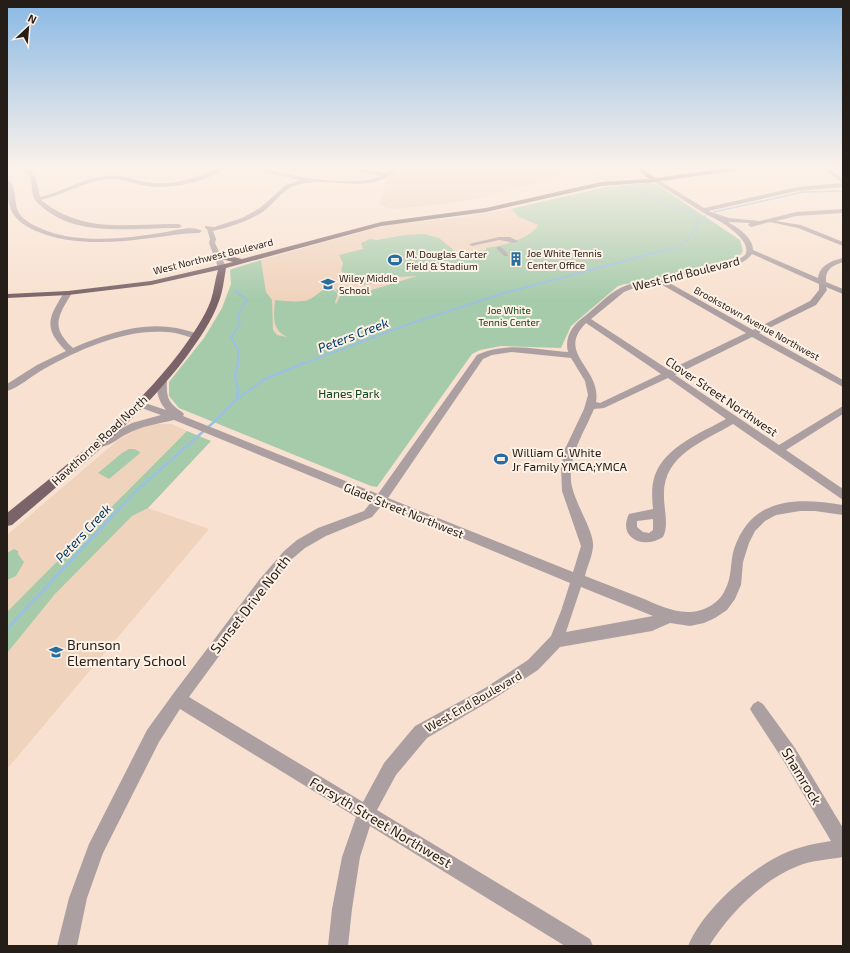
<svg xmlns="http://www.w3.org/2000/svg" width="850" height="953" viewBox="0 0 850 953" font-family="'Exo 2',sans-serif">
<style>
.built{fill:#f0d3bd}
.green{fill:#a6cbab}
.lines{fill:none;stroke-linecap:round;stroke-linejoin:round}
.stream-far3{stroke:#9bc0e0;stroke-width:1.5}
.stream-far2{stroke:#9bc0e0;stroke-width:2}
.stream-far1{stroke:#9bc0e0;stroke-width:2.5}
.stream{stroke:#9bc0e0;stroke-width:3}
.minor{fill:#ac9fa2;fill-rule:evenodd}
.major{fill:#7a6469;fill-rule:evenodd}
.labels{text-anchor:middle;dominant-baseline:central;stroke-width:4;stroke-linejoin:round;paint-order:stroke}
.far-poi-label{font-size:10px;fill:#251d17;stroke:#fef1e6;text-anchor:start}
.far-street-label{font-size:10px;fill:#251d17;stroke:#fef1e6}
.far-park-label{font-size:10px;fill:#0b461d;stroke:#fef1e6}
.street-label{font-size:12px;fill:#251d17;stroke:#fef1e6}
.park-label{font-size:12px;fill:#0b461d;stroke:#fef1e6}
.poi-label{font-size:12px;fill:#251d17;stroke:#fef1e6;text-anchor:start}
.water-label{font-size:13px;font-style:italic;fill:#003d66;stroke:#fef1e6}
.near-street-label{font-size:14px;fill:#251d17;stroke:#fef1e6}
.near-poi-label{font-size:14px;fill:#251d17;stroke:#fef1e6;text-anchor:start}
</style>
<rect width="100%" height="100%" fill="#f8e1d0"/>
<!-- built -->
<g class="built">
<polygon points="405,166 565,166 568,167 553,179 484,197 452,203 395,209 385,207 379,204 387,180"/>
<polygon points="511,209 519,217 539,225 537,228 530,235 504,245 452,259 415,277 363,292 329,307 295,336 266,340 266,292 261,260 386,225 415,220 426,221 457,218"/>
<polygon points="157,424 172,424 187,431 122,496 148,508 209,529 7,769 7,535 118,440 141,427"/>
</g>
<!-- green -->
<g class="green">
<path d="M648 183 656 184 740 240 743 251 740 255 733 259 677 272 649 281 625 284 618 286 571 326 561 348 501 346 480 350 472 354 377 487 371 486 179 408 169 396V382L204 338 222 308 231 284 230 270 232 269 261 260 266 292 272 300 273 330 277 335 287 337C271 329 274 316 275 300 285 301 295 302 304 301 317 300 325 279 338 294L335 302 336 304 340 296 335 289 358 294 417 276 397 277 365 285 341 271 343 263 339 255 363 249 361 243 370 239 377 240 405 235 424 234 439 238 457 253 486 250V248C501 246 531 239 538 225L519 217 511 209 570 195 574 197 571 195 606 187Z"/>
<polygon points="187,431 211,441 148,508 132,516 55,594 7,653 7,612"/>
<polygon points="129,449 134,449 140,452 139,454 109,479 98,473 122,453"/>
<polygon points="14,549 18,551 18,554 24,562 16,576 7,580 7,553"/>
</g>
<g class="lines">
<!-- stream-far3 -->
<g class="stream-far3">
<polyline points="591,166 597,174"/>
<polyline points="602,177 607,181"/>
<path d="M619 185 695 215C699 221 698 224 695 230 685 248 676 247 657 252"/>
<polyline points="714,212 803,192 843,191"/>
<polyline points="699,221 705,216"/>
</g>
<!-- stream-far2 -->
<g class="stream-far2">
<polyline points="236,291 247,300 238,314 240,324 231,337 238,350 238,364"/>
<polyline points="302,364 412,323 501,294 661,251"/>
</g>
<!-- stream-far1 -->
<g class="stream-far1">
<polyline points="237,399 238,391 235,374 238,363"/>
<polyline points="118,510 135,492 215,421 237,399 265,379 304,363"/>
</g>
<!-- stream -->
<polyline class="stream" points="7,629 119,509"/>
<!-- minor -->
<g class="minor">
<path d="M7 166C33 166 36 173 40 197 62 192 83 178 107 176 121 174 132 180 146 182 173 187 198 177 222 166H229C210 181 171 190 147 186 133 184 120 177 105 179 84 182 63 195 41 200 85 235 127 223 179 224L182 226 179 228C132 227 72 240 36 201 29 194 35 179 26 173 21 168 11 170 7 166Z"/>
<path d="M238 166H247C283 173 347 190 381 176L336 166H346L386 173 396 166H402C371 197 336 176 300 184 284 187 276 202 264 211 249 221 231 227 213 231L216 239 215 243 226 267 222 269 218 267 209 243 210 239 207 229 205 228V226L214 227 242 218 260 208 286 185 300 180Z"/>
<path d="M821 166H826L843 179V187L797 191 708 211 729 218 760 221 796 212 843 209V213L796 216 776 221 801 225 843 242V246L798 228 770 222 751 227 748 225 750 223 728 222C738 228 753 237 753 250L818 278C820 265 831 261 843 258V262C832 266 825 269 826 282L843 289V294L826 287 827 290 816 305 759 333 843 380V387L752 337 675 375 779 445 843 406V414L786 450 843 489V500L733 424C703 442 662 455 664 497 664 509 669 526 663 537 644 550 617 538 629 514L653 509C652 498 651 486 655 475 666 446 701 433 726 419L668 378 604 408 594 409C584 433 569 454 571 481 573 501 595 532 593 547 592 557 587 567 585 576 603 583 621 590 639 597 655 603 670 612 688 612 703 612 719 604 725 590 732 578 730 562 734 549 752 497 796 497 843 505V515L815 511H800L776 515 765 521 755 531 749 543 743 562 741 585 735 599 727 610 715 618 704 623 690 626 670 623 652 631 560 647 538 670 495 698 427 738 396 775 377 810 590 939 593 946H565L370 826 360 857 352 909 348 946H328L332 909 342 857 356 817 180 709 159 742 103 853 87 898 77 946H57L69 898 89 844 147 730 173 694 259 580 284 551 297 540 318 528 364 511 372 501 174 420C157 424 141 426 125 435 117 439 108 448 99 446L98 443 99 440 132 423 161 415 136 406 134 404 136 402 139 401 166 410C159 402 154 389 159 378L162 377 167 380C166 397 168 403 182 412L184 414 183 416 378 494 477 355C506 341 537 350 568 352 564 337 573 324 585 316 598 306 610 291 627 285 634 283 641 283 648 282 661 279 673 273 686 271 704 267 731 267 745 255 754 240 718 219 707 215L653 181V179H657L704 208 797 187 842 183ZM752 254 819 284V290L810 301 753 330 666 281C673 279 680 276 687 275 704 271 741 270 752 254ZM659 283 746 333 669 370 591 319 624 292 634 288ZM586 323 661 374 600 403 596 402C602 368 555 354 586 323ZM512 352 571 358 585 381 588 395 584 409 564 451 561 468 562 491 581 546 573 572 388 498 483 359 492 355ZM382 505 570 583 561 611 551 636 528 660 485 688 415 726 384 763 363 802 189 697 269 588 292 559 305 548 326 536 372 517ZM653 519V530L649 533 643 532 637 527V521ZM581 587 653 616 566 632Z"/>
<path d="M7 179C18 185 13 203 19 213 24 222 38 227 47 231 82 244 131 238 166 232 176 230 194 225 202 231L199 233C183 233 167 236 151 238 114 243 71 246 36 231 27 227 17 221 12 212 8 204 7 189 7 179Z"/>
<polygon points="499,237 510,237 518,241 515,243 499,240 472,246 469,244"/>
<polygon points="497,247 501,247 508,254 508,256 504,256 497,249"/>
<path d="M65 291H71L72 293C58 316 50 327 73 348 102 335 137 323 169 327 179 328 189 331 199 334L200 336 196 339C186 336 176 332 166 332 124 329 80 349 44 369 33 375 18 388 7 391V384L37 365 66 351C42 327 49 317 65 291Z"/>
<path d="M758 701 763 704 795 748 843 828V857C828 860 812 860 798 866 762 880 729 914 709 946H688C702 912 743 875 775 858 793 848 811 844 831 841L783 760 753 714 750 709 753 704Z"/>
</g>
<!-- major -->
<path class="major" d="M633 166H639L656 178 741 166H755L752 168 655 182 601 186 486 212 381 226 226 268C224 279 223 291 219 301 212 321 199 339 187 356 138 421 73 473 12 525L7 526V513C68 464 132 415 180 352 191 337 205 317 211 300 214 290 215 280 218 270L151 285 68 295 7 298V294L68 291 151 281 233 262 214 257V253H217L242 259 381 222 486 208 601 182 649 179Z"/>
</g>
<!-- sky -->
<linearGradient id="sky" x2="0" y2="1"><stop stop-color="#89b9e5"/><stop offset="0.56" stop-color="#fcf2ea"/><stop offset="1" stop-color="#fcf2ea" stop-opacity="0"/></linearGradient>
<rect width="850" height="299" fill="url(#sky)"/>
<!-- icons -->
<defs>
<symbol id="building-bare" viewBox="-9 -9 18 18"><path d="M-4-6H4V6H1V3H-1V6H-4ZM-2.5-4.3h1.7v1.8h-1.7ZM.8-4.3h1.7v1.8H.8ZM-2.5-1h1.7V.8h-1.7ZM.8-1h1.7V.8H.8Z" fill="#266da1" stroke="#fef1e6" stroke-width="2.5" paint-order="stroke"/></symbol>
<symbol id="stadium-bare" viewBox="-9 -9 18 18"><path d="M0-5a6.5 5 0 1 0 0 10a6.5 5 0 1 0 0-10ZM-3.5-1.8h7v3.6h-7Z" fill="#266da1" stroke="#fef1e6" stroke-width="2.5" paint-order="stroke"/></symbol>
<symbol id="school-bare" viewBox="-9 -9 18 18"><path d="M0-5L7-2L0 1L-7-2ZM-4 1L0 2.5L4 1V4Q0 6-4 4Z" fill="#266da1" stroke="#fef1e6" stroke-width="2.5" paint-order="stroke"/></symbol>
</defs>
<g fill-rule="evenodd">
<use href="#building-bare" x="506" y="249" width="20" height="20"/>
<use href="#stadium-bare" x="385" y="250" width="20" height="20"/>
<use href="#school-bare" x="318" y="274" width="20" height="20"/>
<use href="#stadium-bare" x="491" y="449" width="20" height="20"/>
<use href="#school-bare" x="46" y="642" width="20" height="20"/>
</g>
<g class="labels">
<!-- far-poi labels -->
<g class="far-poi-label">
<text x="527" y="253">Joe White Tennis<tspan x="527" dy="12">Center Office</tspan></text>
<text x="406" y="254">M. Douglas Carter<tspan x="406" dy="12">Field &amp; Stadium</tspan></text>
<text x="339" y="278">Wiley Middle<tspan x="339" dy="12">School</tspan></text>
</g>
<!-- far-street labels -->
<g class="far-street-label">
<text transform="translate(213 256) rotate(-14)">West Northwest Boulevard</text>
<text transform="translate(757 323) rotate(29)">Brookstown Avenue Northwest</text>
</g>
<!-- far-park labels -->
<g class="far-park-label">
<text x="509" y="310">Joe White<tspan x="509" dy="12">Tennis Center</tspan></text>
</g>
<!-- street labels -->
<g class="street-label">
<text transform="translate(686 273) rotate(-14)">West End Boulevard</text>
<text transform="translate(722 396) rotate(34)">Clover Street Northwest</text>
<text transform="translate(99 440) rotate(-43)">Hawthorne Road North</text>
<text transform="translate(404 510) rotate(22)">Glade Street Northwest</text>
<text transform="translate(473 701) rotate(-30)">West End Boulevard</text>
</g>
<!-- park labels -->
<g class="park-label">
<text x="349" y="393">Hanes Park</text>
</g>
<!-- poi labels -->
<g class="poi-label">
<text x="512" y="452">William G. White<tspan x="512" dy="14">Jr Family YMCA;YMCA</tspan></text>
</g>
<!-- water labels -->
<g class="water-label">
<text transform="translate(353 335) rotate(-21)">Peters Creek</text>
<text transform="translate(83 533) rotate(-47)">Peters Creek</text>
</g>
<!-- near-street labels -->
<g class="near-street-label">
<text transform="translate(250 604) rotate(-52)">Sunset Drive North</text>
<text transform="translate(802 776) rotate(59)">Shamrock</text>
<text transform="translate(381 822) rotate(31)">Forsyth Street Northwest</text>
</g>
<!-- near-poi labels -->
<g class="near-poi-label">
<text x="67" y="644">Brunson<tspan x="67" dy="16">Elementary School</tspan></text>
</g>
</g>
<!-- border -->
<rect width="850" height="953" fill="none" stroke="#251d17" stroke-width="16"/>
<!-- north arrow -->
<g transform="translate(28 28) rotate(26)" stroke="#fef1e6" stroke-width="3" paint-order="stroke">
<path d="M0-3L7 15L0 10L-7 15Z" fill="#251d17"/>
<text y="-6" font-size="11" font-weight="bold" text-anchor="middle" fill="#251d17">N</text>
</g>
</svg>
